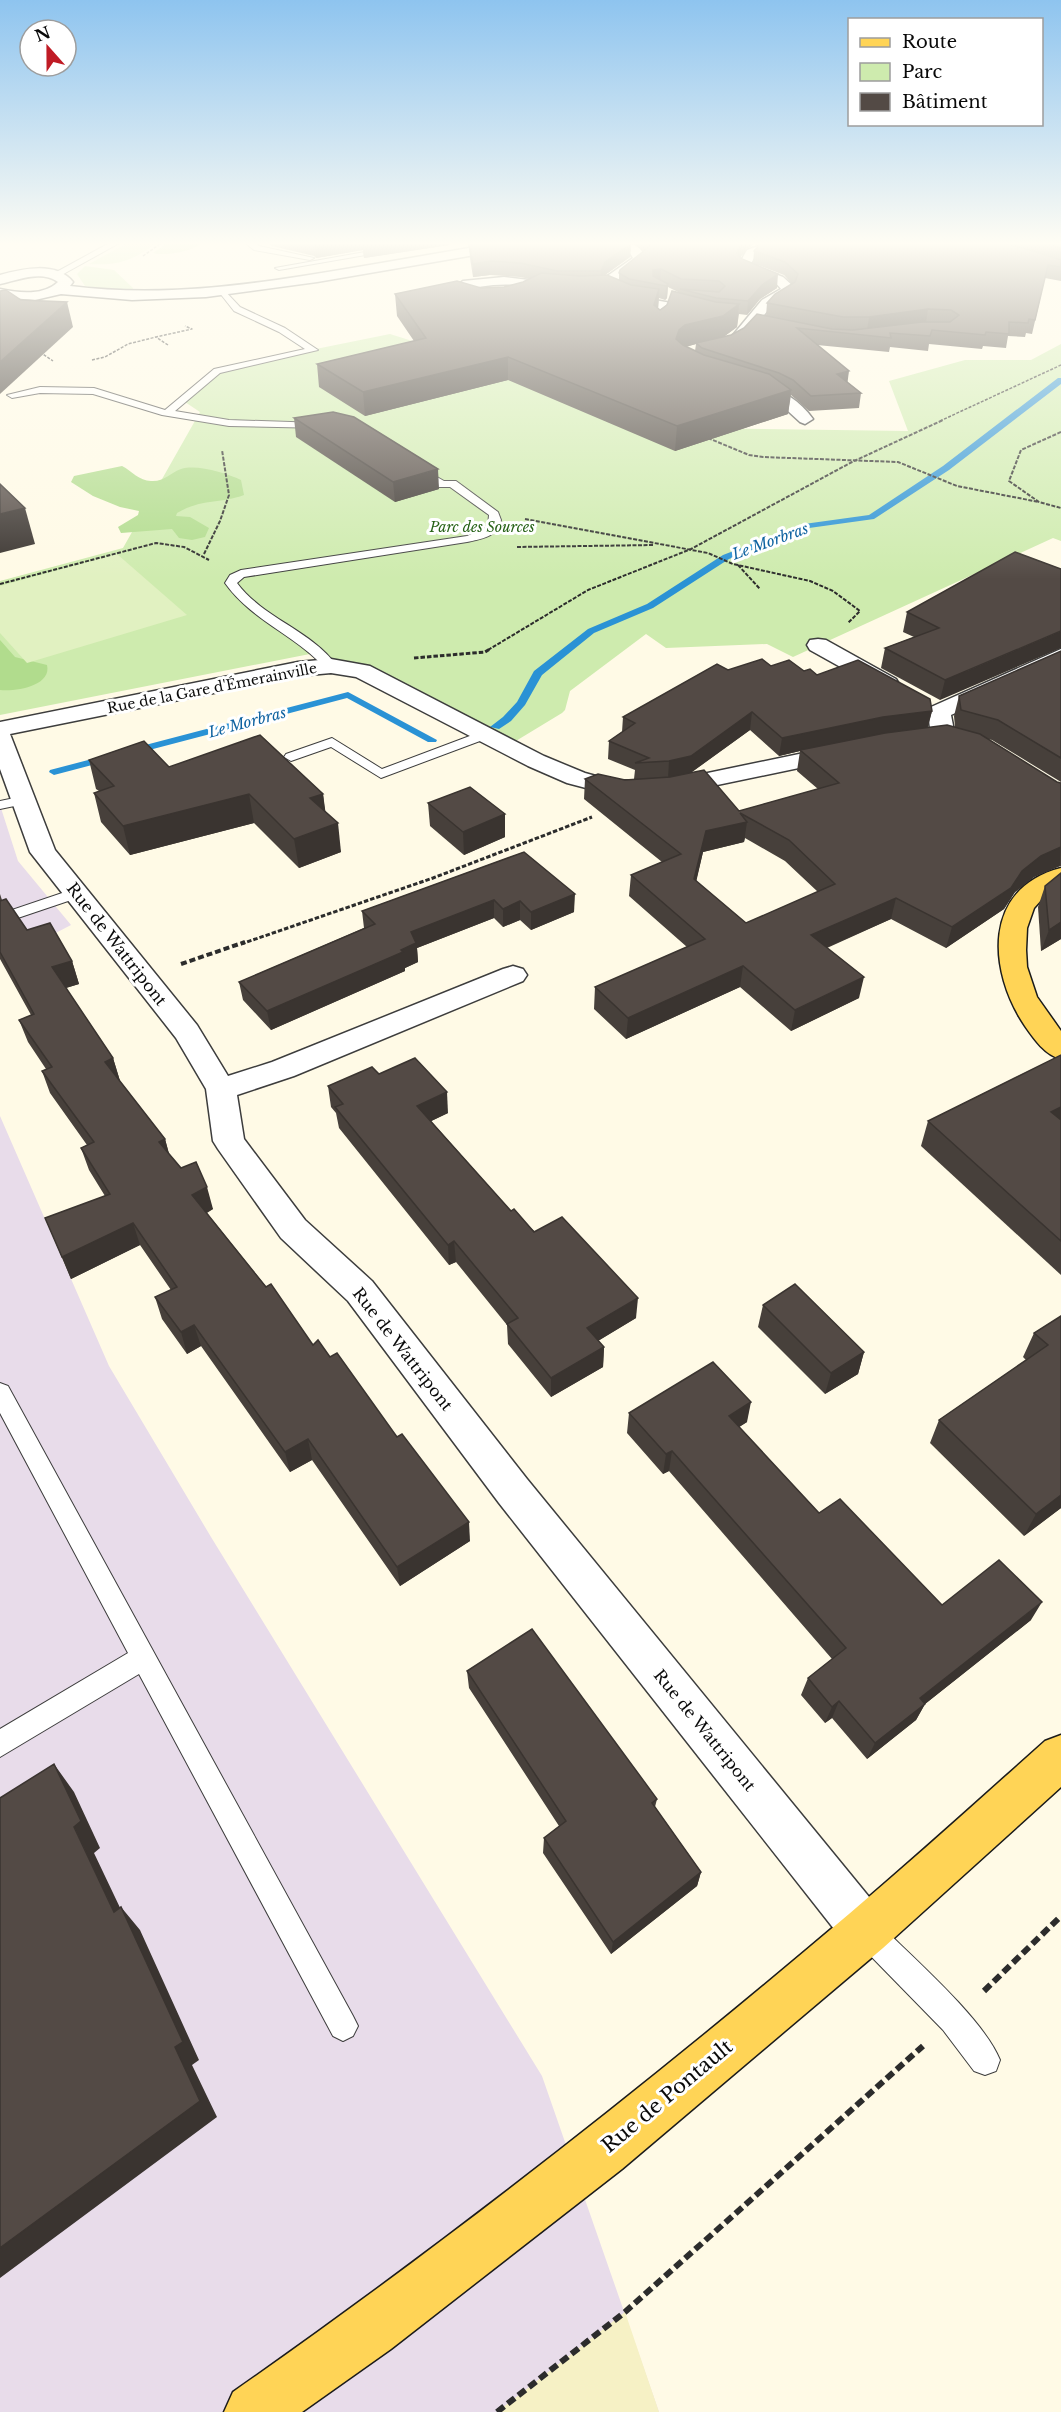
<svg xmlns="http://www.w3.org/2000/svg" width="1061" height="2412" viewBox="0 0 1061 2412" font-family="'Libre Baskerville',serif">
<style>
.industrial{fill:#e8dcea}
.farmland{fill:#f6f1c5}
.green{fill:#ceebae}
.forest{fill:#b1dc8d}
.pitch{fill:#e1f1c1}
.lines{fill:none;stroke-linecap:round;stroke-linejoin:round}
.stream{fill:#2a92d5;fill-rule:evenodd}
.service-casing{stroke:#3d3d3d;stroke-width:2}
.pedestrian-casing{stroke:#3d3d3d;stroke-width:3}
.minor-casing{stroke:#3d3d3d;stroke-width:3}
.tertiary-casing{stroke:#3d3d3d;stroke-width:3}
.primary-casing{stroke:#1b1b1b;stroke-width:3}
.path-far4{stroke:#2c2c2c;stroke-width:1.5;stroke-dasharray:3 1.5;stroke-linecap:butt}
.path-far3{stroke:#2c2c2c;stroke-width:2;stroke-dasharray:4 1.5;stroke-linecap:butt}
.path-far2{stroke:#2c2c2c;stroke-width:3;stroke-dasharray:4.5 2;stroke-linecap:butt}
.path-far1{stroke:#2c2c2c;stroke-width:4;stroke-dasharray:6 3;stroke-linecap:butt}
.path{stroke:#2c2c2c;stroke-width:6;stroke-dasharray:9 4.5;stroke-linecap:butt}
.service{fill:#fff;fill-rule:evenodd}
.pedestrian{fill:#fff;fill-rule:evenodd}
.minor{fill:#fff;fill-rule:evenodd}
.tertiary{fill:#fff;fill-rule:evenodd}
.primary{fill:#ffd456;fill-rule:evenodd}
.wall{fill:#47403b;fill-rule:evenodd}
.shaded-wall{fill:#3a3430}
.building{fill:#534a45;stroke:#3a3430;stroke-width:1.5;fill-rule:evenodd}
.labels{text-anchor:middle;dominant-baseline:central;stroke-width:6;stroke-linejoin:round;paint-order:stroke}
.far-park-label{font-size:14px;font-style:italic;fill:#286318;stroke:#fff}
.far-street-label{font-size:14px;fill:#0a0a0a;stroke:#fff}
.far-water-label{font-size:15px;font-style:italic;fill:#0e62a0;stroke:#fff}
.street-label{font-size:16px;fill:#0a0a0a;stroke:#fff}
.near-street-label{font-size:20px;fill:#0a0a0a;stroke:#fff}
</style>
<rect width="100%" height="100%" fill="#fffae6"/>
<!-- industrial -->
<g class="industrial">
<polygon points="0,805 18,861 71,925 48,937 0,953"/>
<polygon points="0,1116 109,1366 211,1537 542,2076 659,2412 0,2412"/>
</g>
<!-- farmland -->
<polygon class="farmland" points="625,2312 659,2412 497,2412"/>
<!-- green -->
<g class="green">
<path d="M131 241H160C134 259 122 266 89 264Z"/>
<polygon points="85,266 114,270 133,288 132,293 85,286 77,274"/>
<polygon points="390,334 688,428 908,431 889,381 965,360 1031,360 1061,344 1061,541 1053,538 793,657 767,644 666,648 646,634 570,691 565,710 562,713 506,747 386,682 331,666 320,652 0,715 0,581 123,548 200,412 182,400 208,377 232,366"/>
</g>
<!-- forest -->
<g class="forest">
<path d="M170 241H199L200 244C190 252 166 256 153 253Z"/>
<path d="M122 466C132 471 139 481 151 481 164 482 170 473 181 469 197 464 226 473 241 480L244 495C220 504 203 498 177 513L176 516 190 517 209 528 205 537 192 540 179 538 172 529 121 533 118 527 138 515 139 511 120 507 93 496 71 482 74 476Z"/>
<path d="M0 640 15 657 47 665C52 686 15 692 0 690Z"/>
</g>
<!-- pitch -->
<polygon class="pitch" points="117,554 187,615 27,663 0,633 0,586"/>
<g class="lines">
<!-- stream -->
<g class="stream">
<polygon points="1058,378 1061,378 1061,384 949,470 874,519 809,528 729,559 653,608 594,633 542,675 525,705 511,721 499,729 490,727 503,717 517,702 534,671 588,629 647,604 723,555 804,524 869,515 943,466"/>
<polygon points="348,692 437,740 436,742 428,742 347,698 54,775 49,772 50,770"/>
</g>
<defs>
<g id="service">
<polygon points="113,241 123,241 58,277 51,275"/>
<polygon points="243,241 252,241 259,246 314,258 310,260 254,250"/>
<polygon points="427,241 446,241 279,270 275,268"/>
<polygon points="223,289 240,307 285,328 318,350 220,373 175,411 229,420 320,423 325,426 324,428 229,426 162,415 93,394 40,393 12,398 7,395 40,387 94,388 165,410 214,369 305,349 279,332 234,311 219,292"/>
<path d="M416 465 444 481H456L498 512 501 520C498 537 481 539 467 542L244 577 237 583C264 619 311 630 337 666L336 669H326C296 635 252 621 225 583L230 575 241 570 467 536 488 527 489 515 450 487H438L412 470V466Z"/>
<polygon points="483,731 490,735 488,738 381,778 331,747 291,761 284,757 286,754 332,738 382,769"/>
<polygon points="24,796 29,797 31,800 29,803 0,809 0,801"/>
<polygon points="77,888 83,890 85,893 83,896 0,924 0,914"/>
<polygon points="0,1383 8,1386 353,2016 358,2026 353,2036 343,2041 333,2036 139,1674 0,1757 0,1729 128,1653 0,1413"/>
<path d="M866 1917 876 1921C910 1955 983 2018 1000 2060L996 2071 985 2075 974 2071 943 2030 856 1941 852 1931 856 1921Z"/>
</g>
<g id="pedestrian">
<path d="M772 241H780L782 244 756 255 750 265 783 277 794 287 793 291C787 298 777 301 770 308 758 320 744 351 724 346L722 343 733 335 762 300 781 289C773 276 749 279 738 266L747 250Z"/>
<path d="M504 277 529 280 539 285 560 287 566 291C556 300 536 292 526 287 511 282 476 285 463 292L483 303 481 306C468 308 456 301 449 291L463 281Z"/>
<path d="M752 381C777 387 798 398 813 419L805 424 800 422 777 401 747 388 745 385Z"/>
</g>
<g id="minor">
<path d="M612 241C628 241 639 243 647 259L617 282 616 287 627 295 671 303 673 306 671 309 666 310C643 307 617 307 601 288L606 277 633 258 630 253Z"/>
<polygon points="818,639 826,640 896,679 899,684 896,689 888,691 880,689 810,650 807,645 810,640"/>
<polygon points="1061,649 1061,666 951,715 955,736 951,741 943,743 935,741 931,736 928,712 931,707"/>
<polygon points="331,659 370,666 544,756 585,773 625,784 641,785 674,780 842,745 850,747 854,752 850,757 842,759 674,794 641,799 624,798 567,783 528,766 356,677 331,673 298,676 10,734 55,850 197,1025 228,1076 272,1062 503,969 513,966 523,969 527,975 523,981 294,1076 237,1095 244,1139 305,1220 372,1281 527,1479 883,1914 890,1931 883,1948 866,1955 849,1948 499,1503 348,1301 281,1238 218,1149 213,1141 206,1089 176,1038 30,852 0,769 0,722 298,662"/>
</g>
<path id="tertiary" d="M510 241H539L533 245 317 282 206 297 132 300 61 294 35 300 0 297V289C19 293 43 296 58 282 41 270 18 280 0 284V275C22 269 56 261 73 282L70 286C165 298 258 284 352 268 405 259 457 250 510 241Z"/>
<g id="primary">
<path d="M1061 868V886L1042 899 1034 908 1027 928 1026 950 1027 967 1037 997 1061 1031V1059C1045 1055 1034 1039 1025 1026 988 971 982 888 1061 868Z"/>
<path d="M1061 1735V1787L883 1948 622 2169 391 2349 302 2412H224L233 2392C446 2243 651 2082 849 1914 915 1858 980 1799 1045 1741Z"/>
</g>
</defs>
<!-- service casing -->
<use href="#service" class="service-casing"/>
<!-- pedestrian casing -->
<use href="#pedestrian" class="pedestrian-casing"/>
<!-- minor casing -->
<use href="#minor" class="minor-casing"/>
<!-- tertiary casing -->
<use href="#tertiary" class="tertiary-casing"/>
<!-- primary casing -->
<use href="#primary" class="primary-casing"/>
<!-- path-far4 -->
<g class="path-far4">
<polyline points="143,256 164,241"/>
<polyline points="168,345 156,337 192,329 185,326"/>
<polyline points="40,352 53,361"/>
<polyline points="92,360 105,357 128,344 156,337"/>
<polyline points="940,421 1061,365"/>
</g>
<!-- path-far3 -->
<g class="path-far3">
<polyline points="1061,432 1021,450 1009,481 1039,502 1061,508"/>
<polyline points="708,438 749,455 763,457 898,462 957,486 1039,502"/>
<polyline points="525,519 708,553 733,564 810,581 833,591 860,611 848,623"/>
<polyline points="517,547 653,545"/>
<polyline points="204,554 220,521 229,495 222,450"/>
<polyline points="738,565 760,589"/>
<polyline points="0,584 156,543 184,547 209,560"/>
<polyline points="488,650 588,590 691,549 852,462 943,420"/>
</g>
<!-- path-far2 -->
<g class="path-far2">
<polyline points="414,658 485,652 490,649"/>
<polyline points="241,944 433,878 592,817"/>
</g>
<!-- path-far1 -->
<polyline class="path-far1" points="181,964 245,942"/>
<!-- path -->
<g class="path">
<polyline points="984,1991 1061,1916"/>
<polyline points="497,2412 625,2312 923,2046"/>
</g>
<!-- service -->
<use href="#service" class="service"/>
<!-- pedestrian -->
<use href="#pedestrian" class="pedestrian"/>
<!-- minor -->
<use href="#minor" class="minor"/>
<!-- tertiary -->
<use href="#tertiary" class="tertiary"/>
<!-- primary -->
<use href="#primary" class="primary"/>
</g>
<!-- wall -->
<g class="wall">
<polygon points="264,241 451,241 449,245 364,258 363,250 316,258 314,256 272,246"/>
<path d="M467 241 631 244 630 257 605 275 619 280V273L643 252 638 245 629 241H1061V281L1045 278 1032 334 1026 333 1025 337 1008 336 1006 348 983 346 982 349 929 344 928 351 890 347 889 352 817 345 847 382 861 393 859 408 809 411 791 395 788 414 675 451 508 380 365 416 319 387 317 364 414 341 397 316 395 294 504 287 523 282 530 279 520 277 490 275 473 277 470 258 469 246H468ZM762 242 754 251 753 263 742 259 740 257 753 244ZM758 265 784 275 792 284 767 303 766 316 731 335 723 337 737 327 739 314 747 315 760 299 777 288ZM668 287 680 293 660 310 658 308 659 298 665 300 667 298ZM696 344 695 351 686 347Z"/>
<polygon points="294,418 439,489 395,502 296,437"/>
<polygon points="1061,569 940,700 881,668 885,648 914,637 903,632 907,612"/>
<path d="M1061 651V782L992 740 988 739 1057 782 1061 783V866H1060L1034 877 1015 892 1004 909 946 948 891 919 827 948 859 998 791 1031 740 987 626 1039 594 1009 595 987 687 947 629 896 631 875 662 862 584 799 585 779H634L635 770 608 759 609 741 622 732 623 717 728 670 771 666 804 671 817 675 932 711 928 727H955L954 716 959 696ZM750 730 779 756 800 751 797 771 818 789 739 811 692 772ZM745 838 785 861 818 892 746 923 696 881 703 852 744 842Z"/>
<polygon points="89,760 169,767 323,794 325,812 341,852 299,868 254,823 130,855 101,822 94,793 99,791 96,789"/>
<polygon points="428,803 505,814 505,837 464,855 430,826"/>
<polygon points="524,852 574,912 531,930 520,920 503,927 494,918 417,948 418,962 405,968 405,971 271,1030 243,1000 239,982 364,928 362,911"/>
<polygon points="1061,873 1061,939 1041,951 1038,907 1045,886"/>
<polygon points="0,894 2,900 27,930 72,961 79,984 66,988 113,1058 120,1081 165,1139 169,1154 213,1209 207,1213 470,1541 400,1586 312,1460 290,1472 201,1346 187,1354 162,1319 155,1297 171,1290 140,1245 71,1279 45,1218 105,1196 89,1170 81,1148 87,1145 50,1093 42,1071 46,1069 28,1042 19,1020 31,1015 0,959"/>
<polygon points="1061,1055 1061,1275 921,1146 928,1121"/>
<polygon points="379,1074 448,1113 431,1121 511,1211 636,1318 598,1341 604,1347 603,1367 551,1397 508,1344 507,1325 456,1262 449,1265 339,1128 336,1113 331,1107 328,1086"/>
<polygon points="763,1305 864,1352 858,1374 825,1394 758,1327"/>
<polygon points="1061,1316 1061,1508 1024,1536 930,1443 939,1420 1026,1360 1023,1357 1034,1333"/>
<polygon points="629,1413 747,1422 739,1427 819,1513 942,1605 1031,1620 925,1704 916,1720 867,1759 832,1718 825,1723 801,1695 808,1678 832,1659 669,1471 663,1474 627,1433"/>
<polygon points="467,1671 657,1799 655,1807 701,1872 697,1886 611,1954 543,1853 544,1838 559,1826 469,1688"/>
</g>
<!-- shaded-wall -->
<g class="shaded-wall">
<polygon points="339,241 451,241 449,245 364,258 363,250 316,258 315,245"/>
<polygon points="468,241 486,241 486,243 468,246"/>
<polygon points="744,241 768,241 753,244 738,259 737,253 740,246"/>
<polygon points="631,244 630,257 605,275 600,284 601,271 605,262"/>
<polygon points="490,261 490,275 473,277 473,264"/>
<polygon points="661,269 660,283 652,284 653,270"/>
<polygon points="778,274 777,288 760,299 747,315 748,301 762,285"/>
<polygon points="668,284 667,298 665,300 666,286"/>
<polygon points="659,289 658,311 654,305"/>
<polygon points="67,302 73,327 0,394 0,362"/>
<polygon points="739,304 737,327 721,339 696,343 696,344 684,347 676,339 679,330 685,325"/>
<polygon points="928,309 926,323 867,331 869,317"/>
<polygon points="508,357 508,380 365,416 363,392"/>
<polygon points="849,371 847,386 837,374"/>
<polygon points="791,390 788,414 675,451 677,426"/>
<polygon points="438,469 439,489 395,502 393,482"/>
<polygon points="25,508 35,544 0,553 0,514"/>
<polygon points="1061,631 1061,648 940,700 945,680"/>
<polygon points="932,711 927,729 800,750 800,751 779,756 782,738 883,717"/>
<polygon points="752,712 750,730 689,774 668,779 669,761"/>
<polygon points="249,794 254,823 130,855 123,826"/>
<polygon points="323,794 327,823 310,798"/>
<polygon points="505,814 505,837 464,855 463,832"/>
<polygon points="747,822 744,842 703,852 692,900 694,879 706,831"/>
<polygon points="338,823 341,852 299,868 294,839"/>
<polygon points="1061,847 1060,866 1034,877 1015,892 1004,909 946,948 952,927 1041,856"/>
<polygon points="575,894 574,912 531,930 531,912"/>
<polygon points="896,898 891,919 807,956 811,935"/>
<polygon points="494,900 494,918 417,948 418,962 405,968 405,971 271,1030 267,1011 401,950 411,932"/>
<polygon points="520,901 520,920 503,927 503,909"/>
<polygon points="1061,922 1061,939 1041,951 1049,930"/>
<polygon points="72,961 79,984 59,990 52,967"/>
<polygon points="743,966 740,987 626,1039 628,1018"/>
<polygon points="864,977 859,998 791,1031 795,1010"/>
<polygon points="113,1058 120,1081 112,1084 105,1062"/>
<polygon points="447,1092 448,1113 419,1127 417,1106"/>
<polygon points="1061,1107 1061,1127 1051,1112"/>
<polygon points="165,1139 171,1161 159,1142"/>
<polygon points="207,1187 213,1209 198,1217 192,1195"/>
<polygon points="133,1223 140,1245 71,1279 62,1257"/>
<polygon points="454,1241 456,1262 449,1265 448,1245"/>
<polygon points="638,1298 636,1318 586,1348 587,1328"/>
<polygon points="194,1325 201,1346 187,1354 181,1332"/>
<polygon points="604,1347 603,1367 551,1397 551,1378"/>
<polygon points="864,1352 858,1374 825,1394 831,1373"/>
<polygon points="751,1402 747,1422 725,1436 729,1416"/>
<polygon points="308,1439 312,1460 290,1472 285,1452"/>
<polygon points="672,1451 669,1471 663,1474 666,1454"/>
<polygon points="1061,1495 1061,1508 1024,1536 1036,1514"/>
<polygon points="469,1522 470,1541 400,1586 397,1567"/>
<polygon points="1042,1602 1031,1620 925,1704 916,1720 867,1759 875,1743 920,1698"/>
<polygon points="839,1701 832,1718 825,1723 832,1707"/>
<polygon points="54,1764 74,1792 100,1848 94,1853 133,1935 114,1912 74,1827"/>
<polygon points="701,1872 697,1886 611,1954 613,1942"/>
<polygon points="121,1907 140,1930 199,2060 192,2065 217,2117 0,2278 0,2248 175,2047"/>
</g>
<!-- building -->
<g class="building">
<polygon points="306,241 339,241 315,245 313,243"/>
<polygon points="493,241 627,241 631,244 605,262 601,271 557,271 520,263 490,261 473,264 469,245"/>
<polygon points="646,241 744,241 740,246 737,253 742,259 778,274 762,285 748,301 716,298 680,289 719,292 725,286 719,281 681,279 661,269 653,270 653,276 668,284 666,286 629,279 619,273 620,270 650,246"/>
<polygon points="766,241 994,241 1034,251 1061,260 1061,267 1048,265 1035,320 1029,319 1028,323 1009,322 1009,334 986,332 985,335 932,330 930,336 890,333 891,338 797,328 849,371 837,374 861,393 811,396 793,380 779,373 702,348 696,343 731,335 744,328 757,314 832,329 853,330 922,322 950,322 959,315 951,310 928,309 869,317 843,317 767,303 775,294 795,282 798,274 785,262 754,251 761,243"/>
<polygon points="1039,241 1061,241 1061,248"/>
<polygon points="541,273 580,276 607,275 631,285 659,289 654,305 660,310 667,305 672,291 716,302 739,304 723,316 685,325 679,330 676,339 683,345 704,355 769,374 791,390 677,426 508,357 363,392 317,364 426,338 395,294 457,281 481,288 504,287 523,282"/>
<polygon points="6,290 21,300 67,302 0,362 0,291"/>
<polygon points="333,412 354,417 438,469 393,482 294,418"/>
<polygon points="0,484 25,508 0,514"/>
<polygon points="1015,552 1061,569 1061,631 945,680 885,648 939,628 907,612"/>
<polygon points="1061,651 1061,758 998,720 961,710 959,696"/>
<polygon points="762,659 771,666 789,660 804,671 810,669 817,675 858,660 930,699 932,711 883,717 782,738 752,712 691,756 669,761 635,763 649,758 609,741 635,723 623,717 717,664 728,670"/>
<path d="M947 725 980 734 1057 782 1061 783V847L1041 856 1022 871 1011 888 952 927 896 898 811 935 864 977 795 1010 743 966 628 1018 595 987 705 939 631 875 681 854 585 779 598 774 625 780 670 777 704 770 739 811 839 783 800 750 885 733ZM740 813 789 840 835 884 746 923 694 879 706 831 747 822Z"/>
<polygon points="260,735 323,794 310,798 338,823 294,839 249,794 123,826 94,793 114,786 89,760 144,741 169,767"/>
<polygon points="470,787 505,814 463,832 428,803"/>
<polygon points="524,852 575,894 531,912 520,901 503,909 494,900 411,932 416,943 401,950 403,952 267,1011 239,982 375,924 362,911"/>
<polygon points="1061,873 1061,922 1049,930 1045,886"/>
<polygon points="6,899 27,930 50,923 72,961 52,967 113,1058 105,1062 165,1139 159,1142 181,1168 196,1162 207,1187 192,1195 266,1287 271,1284 313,1345 318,1340 330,1357 337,1353 397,1437 402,1434 469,1522 397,1567 308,1439 285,1452 194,1325 181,1332 155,1297 177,1287 133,1223 62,1257 45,1218 110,1194 81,1148 94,1142 42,1071 52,1067 19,1020 34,1014 0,952 0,901"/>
<polygon points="1061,1055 1061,1107 1051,1112 1061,1120 1061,1241 928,1121"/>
<polygon points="415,1058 447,1092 417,1106 511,1211 514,1209 534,1232 562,1217 638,1298 587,1328 604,1347 551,1378 507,1324 518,1318 454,1241 448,1245 335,1107 343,1104 328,1086 372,1067 379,1074"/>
<polygon points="795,1284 864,1352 831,1373 763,1305"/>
<polygon points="1061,1316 1061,1495 1036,1514 939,1420 1048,1345 1034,1333"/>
<polygon points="713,1362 751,1402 729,1416 819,1513 840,1499 942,1605 999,1560 1042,1602 920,1698 925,1704 875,1743 839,1701 832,1707 808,1678 846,1648 672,1451 666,1454 629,1413"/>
<polygon points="532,1629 657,1799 652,1803 701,1872 613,1942 544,1838 566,1821 467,1671"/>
<polygon points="54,1764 81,1821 74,1827 114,1912 121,1907 183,2042 175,2047 200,2101 0,2248 0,1798"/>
</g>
<!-- sky -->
<linearGradient id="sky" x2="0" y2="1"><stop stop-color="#8ec4ef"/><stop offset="0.42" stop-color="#fffdf4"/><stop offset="1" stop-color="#fffdf4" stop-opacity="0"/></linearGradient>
<rect width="1061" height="579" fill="url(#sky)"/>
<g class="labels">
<!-- far-park labels -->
<g class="far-park-label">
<text x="482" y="527">Parc des Sources</text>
</g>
<!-- far-street labels -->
<g class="far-street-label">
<text transform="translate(212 688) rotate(-11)">Rue de la Gare d'Émerainville</text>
</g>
<!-- far-water labels -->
<g class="far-water-label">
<text transform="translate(770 541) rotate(-20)">Le Morbras</text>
<text transform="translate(247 722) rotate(-15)">Le Morbras</text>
</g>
<!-- street labels -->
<g class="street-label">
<text transform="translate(117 944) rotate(52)">Rue de Wattripont</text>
<text transform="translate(403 1349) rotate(52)">Rue de Wattripont</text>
<text transform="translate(705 1730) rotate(51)">Rue de Wattripont</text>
</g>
<!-- near-street labels -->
<g class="near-street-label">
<text transform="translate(667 2096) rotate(-40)">Rue de Pontault</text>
</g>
</g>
<!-- legend -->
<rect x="848" y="18" width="195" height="108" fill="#ffffff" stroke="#9d9d9d" stroke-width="1.5"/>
<rect x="860" y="38" width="30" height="9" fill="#ffd456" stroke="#9d9d9d" stroke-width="1.5"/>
<text x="902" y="48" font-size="18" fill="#0a0a0a">Route</text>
<rect x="860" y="63" width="30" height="18" fill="#ceebae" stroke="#9d9d9d" stroke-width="1.5"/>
<text x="902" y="78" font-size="18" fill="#0a0a0a">Parc</text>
<rect x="860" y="93" width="30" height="18" fill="#534a45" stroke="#9d9d9d" stroke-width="1.5"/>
<text x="902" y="108" font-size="18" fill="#0a0a0a">Bâtiment</text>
<!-- north arrow -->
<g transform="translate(48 48) rotate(339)"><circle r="28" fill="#ffffff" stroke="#9d9d9d" stroke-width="1.5"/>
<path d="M0-4.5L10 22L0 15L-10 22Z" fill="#c01b25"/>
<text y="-9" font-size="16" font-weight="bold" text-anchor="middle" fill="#0a0a0a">N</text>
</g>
</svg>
